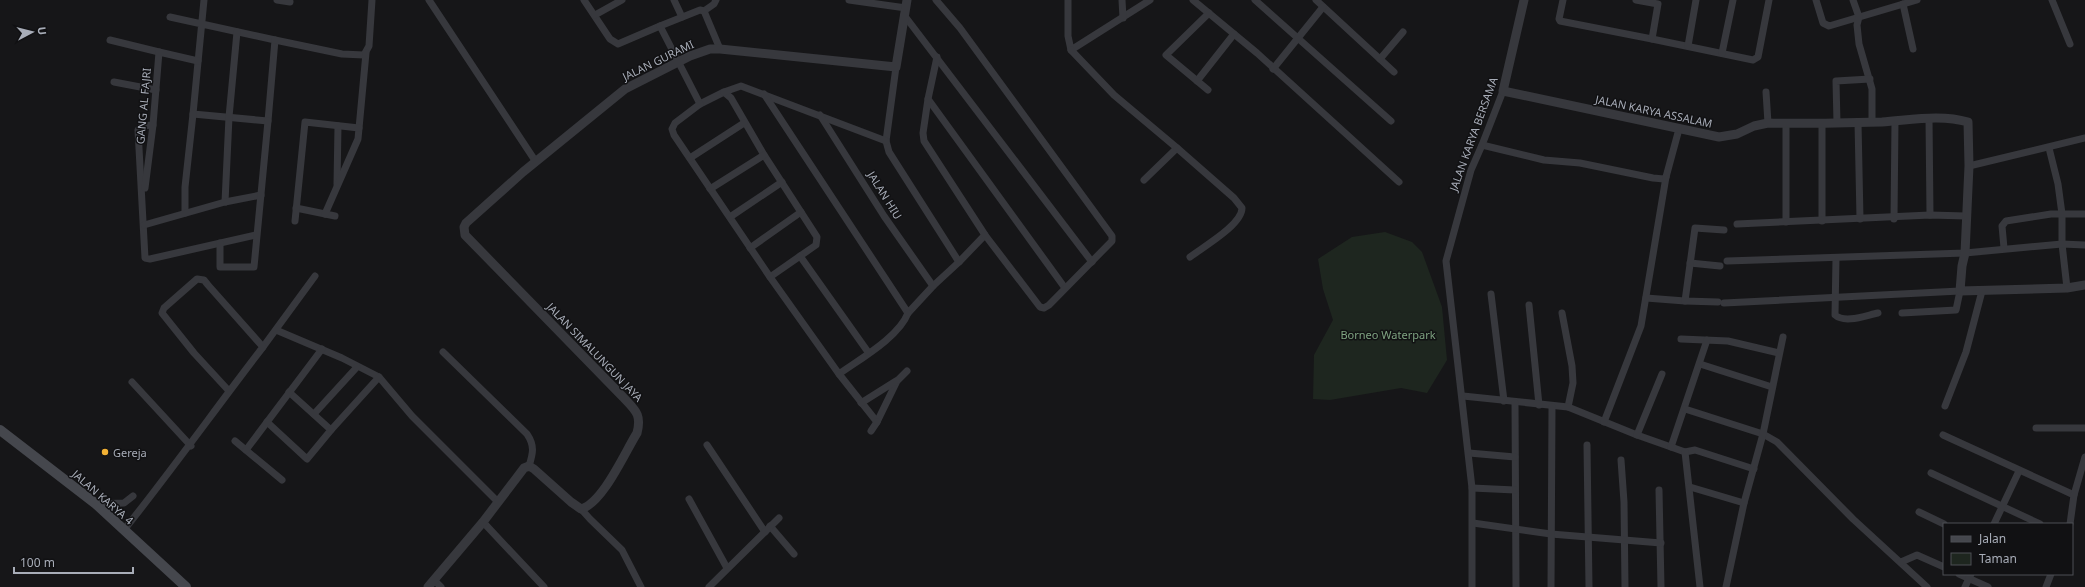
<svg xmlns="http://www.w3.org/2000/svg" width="2085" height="587" viewBox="0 0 2085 587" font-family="'Noto Sans',sans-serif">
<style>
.green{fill:#1e261f}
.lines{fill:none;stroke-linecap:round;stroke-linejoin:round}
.minor{stroke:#37383d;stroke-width:7}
.tertiary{stroke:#37383d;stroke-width:9}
.secondary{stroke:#45474d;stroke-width:10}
.poi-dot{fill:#f2b134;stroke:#111113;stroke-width:1.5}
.labels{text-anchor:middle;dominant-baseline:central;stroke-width:3;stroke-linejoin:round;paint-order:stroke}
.street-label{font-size:11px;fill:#a8adb8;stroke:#111113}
.park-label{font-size:11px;fill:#7fa381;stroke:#111113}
.poi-label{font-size:11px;fill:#a8adb8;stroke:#111113;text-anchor:start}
</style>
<rect width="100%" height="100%" fill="#161618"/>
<!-- green -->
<polygon class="green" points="1385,232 1412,242 1422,252 1442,307 1447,360 1427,393 1401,388 1330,400 1313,399 1314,355 1333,320 1323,289 1318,259 1352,237"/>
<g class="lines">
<!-- minor -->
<g class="minor">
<polyline points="277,0 290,2"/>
<polyline points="429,0 536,162"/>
<polyline points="584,0 610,39 618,44 660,26"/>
<polyline points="674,0 682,17"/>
<polyline points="849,0 906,8"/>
<polyline points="1068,0 1068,36 1071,50 1150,0"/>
<polyline points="1122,0 1123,18"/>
<polyline points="1193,0 1257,53 1399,182"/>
<polyline points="1255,0 1391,121"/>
<polyline points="1316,0 1394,72"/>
<polyline points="1563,0 1559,19 1560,21 1652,39"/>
<polyline points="1636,0 1658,4 1652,39 1753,60 1758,57 1769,0"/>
<polyline points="1816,0 1823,23 1829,26 1917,0"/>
<polyline points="1853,0 1859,17 1857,25 1859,44 1872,89 1872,122"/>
<polyline points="2052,0 2070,44"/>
<polyline points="1903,4 1913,49"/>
<polyline points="704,11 714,4 716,0"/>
<polyline points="595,15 622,0"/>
<polyline points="904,15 1092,262"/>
<polyline points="170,17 275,40 268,121 193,114 204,0"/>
<polyline points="110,40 159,52"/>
<polyline points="275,40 342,54 364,55 369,46 372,0"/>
<polyline points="1688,46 1696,0"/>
<polyline points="720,49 704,11 700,10 660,26 700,104 724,92 731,98 764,155 817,237 816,245 770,277"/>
<polyline points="1071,50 1114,95 1177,148 1144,180"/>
<polyline points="1722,53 1733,0"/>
<polyline points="937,57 928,99 1065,288"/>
<polyline points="1380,59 1403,32"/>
<polyline points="896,67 886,141 889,152 959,262"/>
<polyline points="1273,69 1323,7"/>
<polyline points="1197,81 1234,34"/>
<polyline points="114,82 156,90"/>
<polyline points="1208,90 1166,55 1209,13"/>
<polyline points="724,92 741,86 886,141"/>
<polyline points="1766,92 1768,123"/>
<polyline points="764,94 908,313 933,286 959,262 985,235"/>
<polyline points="928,99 923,133 924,141 985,235 1040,307 1044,308 1049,305 1112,241 1112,236 960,28 936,0"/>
<path d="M700 104 675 123 672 129 674 135 770 277 839 374C860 359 899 337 908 313"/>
<polyline points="820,115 884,216 933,286"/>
<polyline points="1929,118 1930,215"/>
<polyline points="1858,122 1860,219"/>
<polyline points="1786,123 1786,222"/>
<polyline points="1837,123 1836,81 1870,79"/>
<polyline points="153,125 142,126 138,130 145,258 150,259 256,235"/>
<polyline points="1482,145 1544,160 1580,163 1653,178 1664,179 1666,177"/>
<path d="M1177 148 1234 198 1242 208C1242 225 1203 247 1190 257"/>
<polyline points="2049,148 2058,184 2062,214 2062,244 2067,288"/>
<polyline points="690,158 744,123"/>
<polyline points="1969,166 2085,138"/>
<polyline points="337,184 338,126"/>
<polyline points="145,188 153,125 159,52 198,61"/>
<polyline points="710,189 764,155"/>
<polyline points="225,202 229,117 237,32"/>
<polyline points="296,208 335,216"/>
<polyline points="185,213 185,187 193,114"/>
<polyline points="325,214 358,139 366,53"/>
<polyline points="730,217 782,182"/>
<polyline points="1894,219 1895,121"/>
<polyline points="295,221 305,122 359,128"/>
<polyline points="1822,221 1822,123"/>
<polyline points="1737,224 1930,215 1966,216"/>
<polyline points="144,225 225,202 261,195"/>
<polyline points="220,243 220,267 254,267 268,121"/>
<polyline points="750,248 801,212"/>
<polyline points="2004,248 2002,226 2006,221 2051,214 2085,214"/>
<polyline points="800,256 868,352"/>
<path d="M1836 258 1835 315C1845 324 1867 315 1878 313"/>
<polyline points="1727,261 1965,253 2062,244 2085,245"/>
<polyline points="1690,263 1720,266"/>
<polyline points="1491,294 1504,401"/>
<polyline points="1646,298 1685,301"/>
<polyline points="1718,302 1685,301 1695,228 1724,230"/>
<polyline points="1724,303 1960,291 1956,310 1902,313"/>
<polyline points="1529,305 1539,405"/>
<polyline points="1562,313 1572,366 1573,383 1568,407"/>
<polyline points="276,330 342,358 379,377 412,416 498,502"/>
<polyline points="1681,339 1728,341 1779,353"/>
<polyline points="263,347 315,276"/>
<path d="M443 352 527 434C535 446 533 453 529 466"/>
<polyline points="1700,364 1772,387"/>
<polyline points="839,374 877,422 897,381 907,371"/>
<polyline points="132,382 191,446"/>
<polyline points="1463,396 1568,407 1637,435 1671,447 1707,340"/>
<polyline points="861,403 896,381"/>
<polyline points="1515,403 1516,587"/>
<polyline points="1945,406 1966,352 1982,291"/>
<polyline points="1685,409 1763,434 1777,442 1853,519 1927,587"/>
<polyline points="314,414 357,367"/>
<polyline points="267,422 307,459 331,430 289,392"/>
<polyline points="1604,422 1641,326 1666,177 1679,129"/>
<polyline points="2036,428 2085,428"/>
<polyline points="331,430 379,377"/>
<polyline points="871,431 877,422"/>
<polyline points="1637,435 1662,374"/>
<polyline points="1943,435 2074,495"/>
<polyline points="235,441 282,480"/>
<polyline points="707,445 765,532"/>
<polyline points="1587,445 1589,587"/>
<polyline points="1671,447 1685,452 1695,450 1754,469"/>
<polyline points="246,450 322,349"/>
<polyline points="1685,452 1700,587"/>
<polyline points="1469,453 1515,457"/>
<polyline points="1621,460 1624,502 1625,587"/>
<polyline points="1931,473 2040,524"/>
<polyline points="1690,487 1744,503"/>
<polyline points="1472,488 1515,490"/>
<polyline points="1659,490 1661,587"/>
<polyline points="689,499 727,568"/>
<polyline points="96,504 124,503 133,496"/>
<polyline points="581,509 590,519 622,550 641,587"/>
<polyline points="1919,512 1944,524"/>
<polyline points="483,522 544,587"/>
<polyline points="1473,523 1551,534 1661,543"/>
<polyline points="1994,524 2019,471"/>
<polyline points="2070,524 2074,495 2085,457"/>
<polyline points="770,526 794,554"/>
<path d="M124 530C172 470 216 408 263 347L208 285 204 280 197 279 164 308 162 313 194 353 229 391"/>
<polyline points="1901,562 1917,555 1944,567"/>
<polyline points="1959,574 1988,587"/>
<polyline points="434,580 441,587"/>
<polyline points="709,587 779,518"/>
<polyline points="1472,587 1472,488 1446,261 1471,170 1482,145 1503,91"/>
<polyline points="1551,587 1552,407"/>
<polyline points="1726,587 1744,503 1763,434 1783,337"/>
<polyline points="1965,587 1971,574"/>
<polyline points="2046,587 2051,574"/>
</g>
<!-- tertiary -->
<g class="tertiary">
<path d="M1524 0 1503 91 1719 137 1737 134 1754 126 1768 123C1806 124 1844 123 1882 122 1911 120 1941 114 1968 122L1969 166 1965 253 1962 266 1960 291 2067 288 2085 285"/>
<path d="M428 587 483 522 524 468 529 466 534 469 571 502 581 509C603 503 625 452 637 433 642 414 635 410 623 397L465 235 464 227 466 223 523 172 625 89 690 56 710 49H720L896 67 907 0"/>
</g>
<!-- secondary -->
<polyline class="secondary" points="0,430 96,504 186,587"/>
</g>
<!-- markers -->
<circle class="poi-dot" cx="105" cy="452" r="4"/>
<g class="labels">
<!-- street labels -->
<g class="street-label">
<text transform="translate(658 60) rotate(-26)">JALAN GURAMI</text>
<text transform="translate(143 106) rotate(-85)">GANG AL FAJRI</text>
<text transform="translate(1654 111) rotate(12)">JALAN KARYA ASSALAM</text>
<text transform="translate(1473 134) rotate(-70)">JALAN KARYA BERSAMA</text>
<text transform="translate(885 195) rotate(58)">JALAN HIU</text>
<text transform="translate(595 352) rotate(46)">JALAN SIMALUNGUN JAYA</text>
<text transform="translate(103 497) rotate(41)">JALAN KARYA 4</text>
</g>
<!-- park labels -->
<g class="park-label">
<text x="1388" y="334">Borneo Waterpark</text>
</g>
<!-- poi labels -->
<g class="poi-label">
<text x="113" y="452">Gereja</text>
</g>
</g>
<!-- legend -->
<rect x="1943" y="523" width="130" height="52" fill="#111113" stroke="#4d4f55"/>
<rect x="1951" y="536" width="20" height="6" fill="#45474d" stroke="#4d4f55"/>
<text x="1979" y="543" font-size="12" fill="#a8adb8">Jalan</text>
<rect x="1951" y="553" width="20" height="12" fill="#1e261f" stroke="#4d4f55"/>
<text x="1979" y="563" font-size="12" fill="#a8adb8">Taman</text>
<!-- north arrow -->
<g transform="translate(32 32) rotate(83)" stroke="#111113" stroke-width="3" paint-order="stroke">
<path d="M0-3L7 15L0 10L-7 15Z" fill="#a8adb8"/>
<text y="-6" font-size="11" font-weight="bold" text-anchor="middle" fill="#a8adb8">U</text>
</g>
<!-- scale -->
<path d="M14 567v6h119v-6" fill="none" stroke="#a8adb8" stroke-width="2"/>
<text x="20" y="567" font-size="12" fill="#a8adb8" stroke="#111113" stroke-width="3" paint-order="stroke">100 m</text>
</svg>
